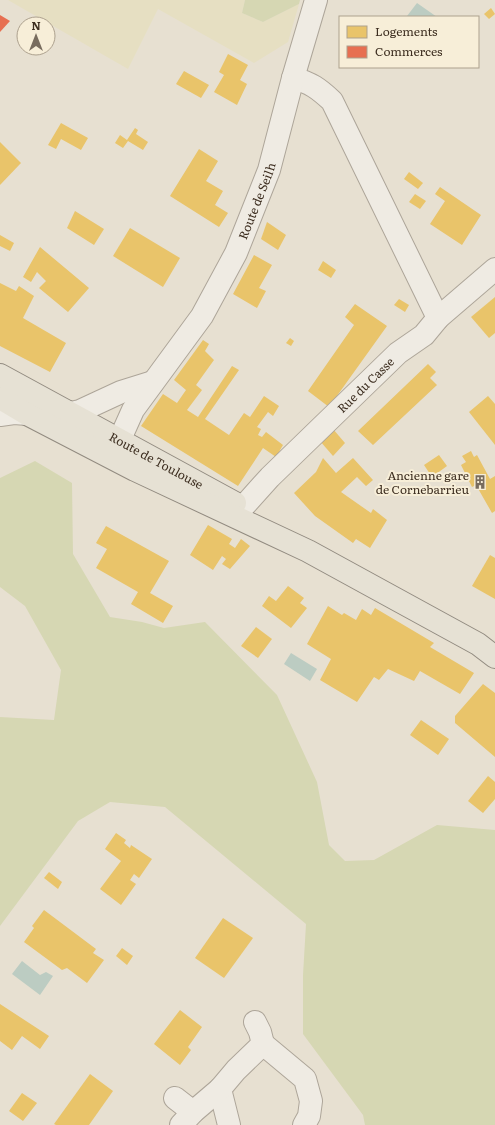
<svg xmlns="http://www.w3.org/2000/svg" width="495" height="1125" viewBox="0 0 495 1125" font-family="Literata,serif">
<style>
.farmland{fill:#e6dfc2}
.green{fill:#d6d7b3}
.water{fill:#bcccc2}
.homes{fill:#e9c46a}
.shops{fill:#e76f51}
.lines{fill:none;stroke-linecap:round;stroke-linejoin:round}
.minor-casing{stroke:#ada599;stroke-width:24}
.major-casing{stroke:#928b80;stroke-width:24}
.minor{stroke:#efebe3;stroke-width:22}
.major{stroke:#e6e1d4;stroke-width:22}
.labels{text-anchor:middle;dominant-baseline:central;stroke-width:4;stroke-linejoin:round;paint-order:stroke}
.street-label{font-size:12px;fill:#3d2e20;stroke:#f7eed8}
.poi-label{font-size:12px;fill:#3d2e20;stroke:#f7eed8;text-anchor:end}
</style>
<rect width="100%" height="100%" fill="#e7e0d1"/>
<!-- farmland -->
<polygon class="farmland" points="8,0 245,0 242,13 263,22 299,4 288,42 254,63 158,9 128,69"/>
<!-- green -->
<g class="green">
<polygon points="245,0 300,0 299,4 263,22 242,13"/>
<polygon points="35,461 72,483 73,554 110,617 142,622 164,628 205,622 277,695 317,782 329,845 345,861 374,860 437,825 495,830 495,1125 365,1125 363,1115 303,1034 303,975 306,924 165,807 110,802 78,821 0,926 0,717 54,720 61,670 25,606 0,587 0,478"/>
</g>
<!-- water -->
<g class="water">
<polygon points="417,3 437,17 407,16"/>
<polygon points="291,653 317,669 310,681 284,664"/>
<polygon points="22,961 40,975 46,972 53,976 40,995 12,974"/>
</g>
<!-- homes -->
<g class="homes">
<polygon points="491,8 495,14 489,19 484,14"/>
<polygon points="228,54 248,65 240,80 247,84 237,105 214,92 224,75 219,72"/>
<polygon points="184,71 209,85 201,98 176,84"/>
<polygon points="61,123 88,138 81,150 61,139 56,149 48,145"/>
<polygon points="135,128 138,130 136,134 148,142 143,150 128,141 123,148 115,143 120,135 127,140"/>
<polygon points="0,142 21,163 0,185"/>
<polygon points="199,149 218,161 206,181 223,191 215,205 228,213 219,227 170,196"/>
<polygon points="409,172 423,183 418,189 404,179"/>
<polygon points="440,187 481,215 462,245 430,224 445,201 435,194"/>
<polygon points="415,194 426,201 420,209 409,202"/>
<polygon points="75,211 104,229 94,245 67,228"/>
<polygon points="267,222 286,235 278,250 261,239"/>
<polygon points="130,228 180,258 163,287 113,256"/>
<polygon points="0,235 14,243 10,251 0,246"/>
<polygon points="40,247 89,288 68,312 39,288 46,281 37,272 31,282 23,277"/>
<polygon points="254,255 272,265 259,288 266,291 257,308 233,294"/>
<polygon points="323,261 336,270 331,278 318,270"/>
<polygon points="0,283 16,291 19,286 34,296 23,318 66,343 50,372 0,346"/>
<polygon points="495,297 495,333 489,338 471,317"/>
<polygon points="399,299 409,305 405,312 394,305"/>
<polygon points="355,304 387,326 329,407 308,391 354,325 345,317"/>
<polygon points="290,338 294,341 291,346 286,343"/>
<polygon points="203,340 209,344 205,351 214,360 196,385 202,390 187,410 198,417 232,366 239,370 205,419 229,435 244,413 250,417 264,396 279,406 273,416 268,412 257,427 261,429 258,435 262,437 266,432 283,445 276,457 263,448 238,486 141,426 163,394 177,403 186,390 174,380"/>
<polygon points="428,364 436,372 430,378 437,385 373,445 358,431"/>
<polygon points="488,396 495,404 495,445 469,412"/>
<polygon points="333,429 345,443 333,456 320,441"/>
<polygon points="471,451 474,457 477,455 490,479 495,476 495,511 492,513 476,485 472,487 461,465 466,462 462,456"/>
<polygon points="439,455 447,466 432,477 424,465"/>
<polygon points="323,458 336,473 353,458 373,480 366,486 357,477 341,492 371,513 373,509 387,520 370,548 356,539 353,543 315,516 294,493 316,472"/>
<polygon points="208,525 232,539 229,544 235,548 241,539 250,546 230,569 222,564 226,559 222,556 213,570 190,555"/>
<polygon points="106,526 169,561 150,593 173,606 163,623 131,604 138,592 96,568 107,549 96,543"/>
<polygon points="490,555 495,558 495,599 472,586"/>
<polygon points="288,586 304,598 300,603 307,608 291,628 262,606 269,596 276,601"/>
<polygon points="328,606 342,615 344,613 356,620 362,609 371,615 375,608 434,643 430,647 474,673 460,694 420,671 414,681 388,669 379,680 374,677 357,702 320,680 331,659 307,644"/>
<polygon points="256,627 272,639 258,658 241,646"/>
<polygon points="483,684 495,693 495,757 455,723 455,716"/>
<polygon points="421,720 449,739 438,755 410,735"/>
<polygon points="488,776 495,782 495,799 483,813 468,801"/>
<polygon points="116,833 126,840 124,843 130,848 131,845 152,859 139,878 134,874 130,880 136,884 121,905 100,889 121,861 105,849"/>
<polygon points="49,872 62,882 58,889 44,878"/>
<polygon points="44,910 96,949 93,953 104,960 87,983 67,968 62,970 24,942 34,928 32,926"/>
<polygon points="223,918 253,938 224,978 195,958"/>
<polygon points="122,948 133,956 127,965 116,956"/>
<polygon points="0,1004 49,1036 40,1049 22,1036 12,1050 0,1041"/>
<polygon points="180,1010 202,1027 188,1047 191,1050 180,1065 154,1044"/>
<polygon points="90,1074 113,1091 89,1125 56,1125 54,1124"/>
<polygon points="22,1093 37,1103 23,1121 9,1111"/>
</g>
<!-- shops -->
<polygon class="shops" points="0,15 10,21 0,32"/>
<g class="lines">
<defs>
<g id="minor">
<path d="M293 78C311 83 318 88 332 101L438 318"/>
<polyline points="57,408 71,413 80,411 121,392 153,382"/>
<polyline points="0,415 14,413 27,414"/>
<path id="s1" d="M101 440 120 439 133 410 202 316 236 253 269 170 293 78 316 0"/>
<path id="s2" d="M243 507 270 477 398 353 424 335 438 318 495 269"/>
<polyline points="263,1044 305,1079 311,1101 309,1116 304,1125"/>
<polyline points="220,1089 229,1125"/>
<polyline points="175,1098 193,1112"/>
<polyline points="181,1125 193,1112 220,1089 236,1070 263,1044 260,1032 255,1022"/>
</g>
<g id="major">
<path id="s3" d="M0 375 235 503"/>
<polyline points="0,398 27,414 135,470 308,551 478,644 495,657"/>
</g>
</defs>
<!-- minor casing -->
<use href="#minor" class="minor-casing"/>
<!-- major casing -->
<use href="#major" class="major-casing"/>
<!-- minor -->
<use href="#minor" class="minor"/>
<!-- major -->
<use href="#major" class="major"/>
</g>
<!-- icons -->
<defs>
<symbol id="building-bare" viewBox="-9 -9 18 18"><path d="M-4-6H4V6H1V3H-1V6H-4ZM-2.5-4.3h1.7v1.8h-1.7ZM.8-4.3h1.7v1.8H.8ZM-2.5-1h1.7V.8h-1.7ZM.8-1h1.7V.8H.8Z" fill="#786c5e" stroke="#f7eed8" stroke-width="2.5" paint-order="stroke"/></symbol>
</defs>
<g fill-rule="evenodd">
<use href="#building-bare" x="470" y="472" width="20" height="20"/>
</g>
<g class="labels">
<!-- street labels -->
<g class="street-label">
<text stroke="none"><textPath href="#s1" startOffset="295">Route de Seilh</textPath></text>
<text stroke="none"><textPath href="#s2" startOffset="173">Rue du Casse</textPath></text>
<text stroke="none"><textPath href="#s3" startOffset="178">Route de Toulouse</textPath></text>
</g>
<!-- poi labels -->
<g class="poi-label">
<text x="469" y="475">Ancienne gare<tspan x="469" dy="14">de Cornebarrieu</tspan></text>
</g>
</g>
<!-- legend -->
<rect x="339" y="16" width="140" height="52" fill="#f7eed8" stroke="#ada18e"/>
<rect x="347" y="26" width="20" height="12" fill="#e9c46a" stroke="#ada18e"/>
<text x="375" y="36" font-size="12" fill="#3d2e20">Logements</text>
<rect x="347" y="46" width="20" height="12" fill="#e76f51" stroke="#ada18e"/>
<text x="375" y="56" font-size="12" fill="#3d2e20">Commerces</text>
<!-- north arrow -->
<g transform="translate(36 36)"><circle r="19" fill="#f7eed8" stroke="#ada18e"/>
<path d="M0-3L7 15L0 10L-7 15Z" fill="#786c5e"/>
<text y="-6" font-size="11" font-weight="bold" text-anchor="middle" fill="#3d2e20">N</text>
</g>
</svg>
